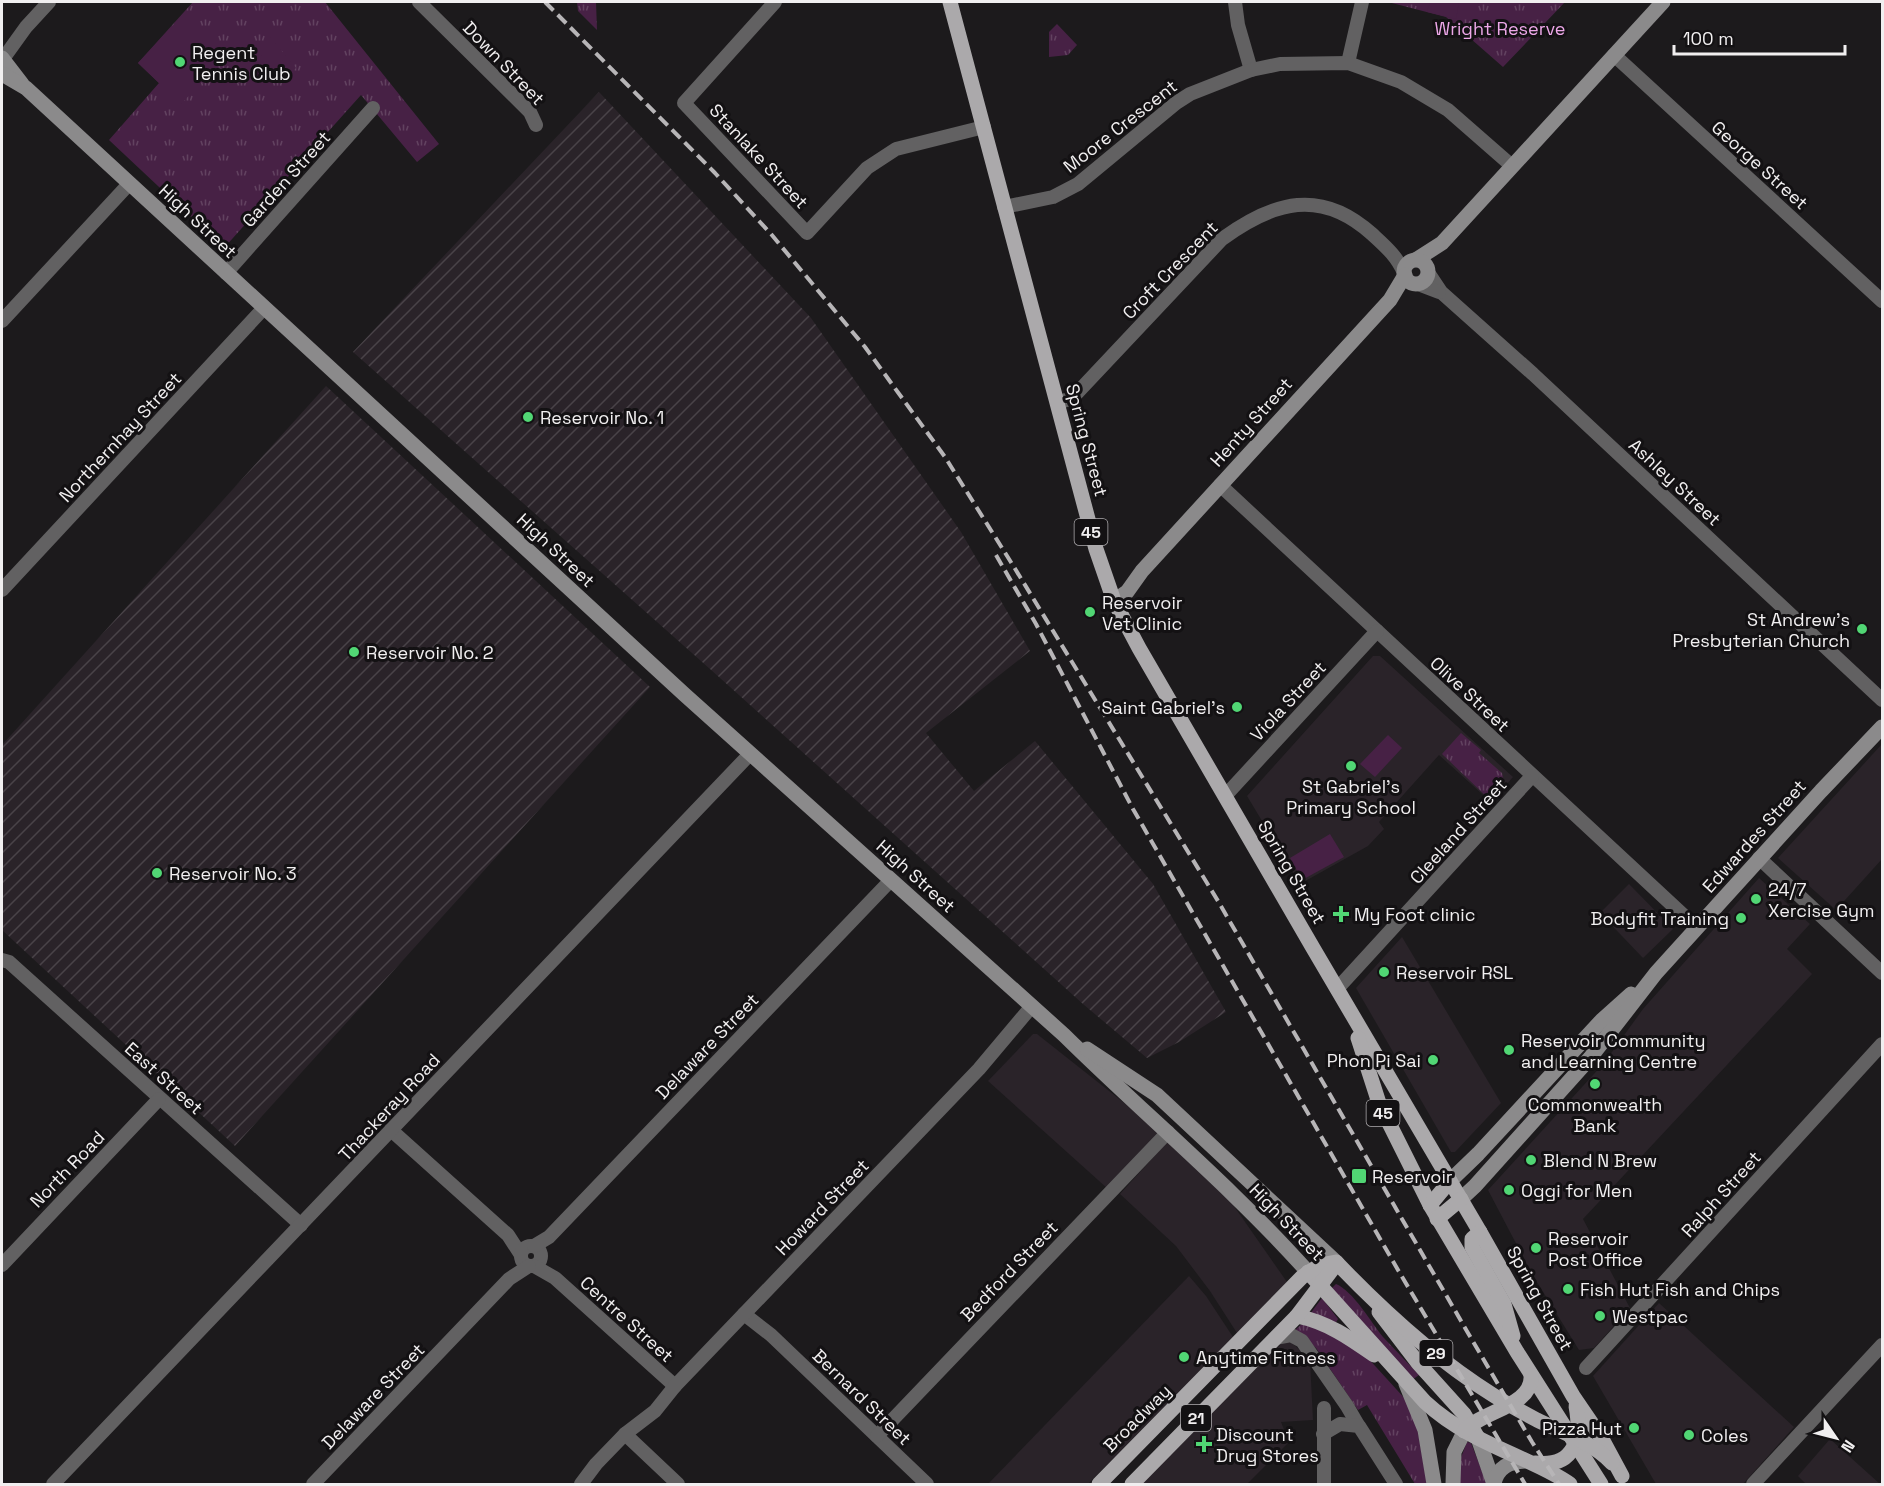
<svg xmlns="http://www.w3.org/2000/svg" width="1884" height="1486" viewBox="0 0 1884 1486" font-family="'Space Grotesk',sans-serif">
<style>
.built{fill:#2a2329}
.industrial{fill:url(#industrial-furrows)}
.grass{fill:url(#grass-tufts)}
.pitch{fill:#472145}
.lines{fill:none;stroke-linecap:round;stroke-linejoin:round}
.street{stroke:#626162;stroke-width:14}
.secondary{stroke:#8b8a8b;stroke-width:15}
.primary{stroke:#aba9ab;stroke-width:15}
.rail{stroke:#b7b5b7;stroke-width:4;stroke-dasharray:12 6;stroke-linecap:butt}
.poi-dot{fill:#51d674;stroke:#131113;stroke-width:2}
.labels{text-anchor:middle;dominant-baseline:central;stroke-width:6;stroke-linejoin:round;paint-order:stroke}
.shield{fill:#131113;stroke:#aeacae;stroke-width:1.5}
.shield-label{font-size:16px;font-weight:bold;fill:#f1eff0}
.park-label{font-size:18px;fill:#eda7e8;stroke:#131113}
.poi-label{font-size:18px;fill:#f1eff0;stroke:#131113;text-anchor:start}
.street-label{font-size:18px;fill:#f1eff0;stroke:#131113}
</style>
<defs>
<pattern id="industrial-furrows" width="10" height="10" patternUnits="userSpaceOnUse" patternTransform="scale(1.5)"><rect width="10" height="10" fill="#2a2329"/><path d="M-1 1l2-2M0 10L10 0M9 11l2-2" fill="none" stroke="#494348"/></pattern>
<pattern id="grass-tufts" width="24" height="20" patternUnits="userSpaceOnUse" patternTransform="scale(1.5)"><rect width="24" height="20" fill="#472145"/><path d="M3 7l-1-3M5 7V3M7 7l1-3M15 17l-1-3M17 17v-4M19 17l1-3" fill="none" stroke="#624260"/></pattern>
</defs>
<rect width="100%" height="100%" fill="#1c1a1c"/>
<!-- built -->
<g class="built">
<polygon points="1373,656 1380,656 1513,777 1491,802 1439,755 1379,822 1384,829 1368,846 1300,884 1247,796"/>
<polygon points="1882,744 1882,859 1836,910 1778,858"/>
<polygon points="1759,878 1810,924 1787,949 1812,974 1583,1219 1630,1308 1594,1348 1579,1350 1532,1274 1488,1190 1604,1063 1643,1009"/>
<polygon points="1629,884 1673,929 1643,958 1600,913"/>
<polygon points="1402,937 1501,1103 1455,1152 1451,1152 1356,988"/>
<polygon points="1033,1034 1037,1034 1161,1132 1108,1189 988,1081"/>
<polygon points="1168,1141 1229,1199 1287,1282 1237,1333 1210,1291 1176,1246 1120,1194"/>
<polygon points="1189,1276 1206,1296 1233,1337 1088,1484 988,1484"/>
<polygon points="1659,1303 1794,1427 1743,1484 1656,1484 1593,1376"/>
<polygon points="1287,1338 1310,1360 1313,1420 1281,1422 1289,1442 1247,1484 1138,1484"/>
<polygon points="1830,1439 1880,1484 1806,1484 1798,1476"/>
</g>
<!-- industrial -->
<g class="industrial">
<polygon points="599,92 811,318 961,532 1030,651 926,733 974,791 1035,741 1153,884 1226,1012 1179,1042 1147,1058 1083,1004 710,669 353,352"/>
<polygon points="326,386 650,687 235,1146 2,930 2,745"/>
</g>
<!-- grass -->
<g class="grass">
<polygon points="193,2 325,2 439,144 417,162 361,95 224,248 109,140 159,83 138,63"/>
<polygon points="577,2 596,2 597,30 578,11"/>
<polygon points="1388,2 1565,2 1503,67 1446,17"/>
<polygon points="1057,24 1077,45 1068,55 1049,57 1049,32"/>
<polygon points="1461,733 1481,750 1479,753 1502,773 1504,782 1489,799 1442,754"/>
<path d="M1336 1284C1353 1291 1371 1322 1383 1337 1395 1350 1407 1362 1419 1375L1412 1380 1332 1288Z"/>
<polygon points="1322,1298 1338,1319 1335,1324 1310,1314"/>
<polygon points="1303,1323 1311,1324 1366,1356 1407,1401 1417,1426 1427,1484 1415,1484 1367,1405 1358,1410 1316,1348 1295,1330"/>
<polygon points="1467,1442 1471,1443 1487,1484 1460,1484 1460,1460"/>
</g>
<!-- pitch -->
<g class="pitch">
<polygon points="1430,2 1459,2 1456,19 1427,12"/>
<polygon points="178,20 222,61 181,104 138,63"/>
<polygon points="270,37 296,68 282,80 256,49"/>
<polygon points="1388,735 1402,748 1375,777 1360,764"/>
<polygon points="1330,834 1344,857 1302,880 1290,858"/>
</g>
<g class="lines">
<!-- street -->
<g class="street">
<polyline points="419,2 530,112 536,125"/>
<polyline points="775,2 684,103 807,233 867,168 896,149 984,127"/>
<polyline points="1235,2 1238,25 1251,70"/>
<polyline points="1614,55 1882,301"/>
<polyline points="3,59 26,27 49,2"/>
<polyline points="1348,63 1362,2"/>
<polyline points="1004,207 1053,197 1078,184 1176,103 1190,94 1251,70 1280,64 1348,63 1401,82 1448,110 1512,166"/>
<polyline points="226,273 373,108"/>
<polyline points="1429,274 1441,292 1533,374 1882,700"/>
<polyline points="1418,284 1439,292"/>
<polyline points="2,321 129,184"/>
<path d="M1057 403 1072 398 1077 393 1222 239C1274 201 1321 188 1372 234 1385 246 1397 256 1404 273"/>
<polyline points="1220,485 1696,927"/>
<polyline points="2,590 264,308"/>
<polyline points="1225,796 1377,631"/>
<polyline points="1759,858 1882,973"/>
<polyline points="2,960 9,962 301,1225"/>
<polyline points="1337,989 1532,776"/>
<polyline points="391,1130 508,1235 521,1255"/>
<circle cx="531" cy="1256" r="10"/>
<polyline points="534,1246 549,1237 891,880"/>
<polyline points="2,1265 159,1099"/>
<polyline points="534,1266 555,1278 675,1386"/>
<polyline points="744,1314 771,1335 927,1484"/>
<polyline points="1275,1338 1291,1335 1302,1341 1347,1406 1358,1425"/>
<polyline points="1586,1368 1882,1044"/>
<polyline points="625,1434 678,1484"/>
<polyline points="1323,1434 1340,1424 1359,1426 1396,1484"/>
<polyline points="877,1436 1168,1132"/>
<polyline points="53,1484 750,754"/>
<polyline points="313,1484 509,1279 529,1266"/>
<polyline points="581,1484 596,1464 625,1434 655,1411 675,1386 979,1069 1032,1006"/>
<polyline points="1324,1484 1324,1408"/>
<polyline points="1753,1484 1882,1345"/>
</g>
<!-- secondary -->
<g class="secondary">
<polyline points="2,58 22,84"/>
<path d="M2 74 26 88 685 695 1064 1035C1145 1115 1232 1187 1308 1272"/>
<polyline points="1417,259 1442,243 1663,2"/>
<circle cx="1416" cy="272" r="12"/>
<polyline points="1114,601 1127,592 1142,571 1390,300 1405,275"/>
<polyline points="1087,1049 1157,1095 1336,1262"/>
<polyline points="1450,1181 1478,1154 1602,1020 1631,994"/>
<polyline points="1461,1199 1475,1186 1590,1058 1656,973 1821,791 1882,727"/>
<polyline points="1406,1384 1425,1430 1434,1484"/>
<polyline points="1478,1438 1494,1484"/>
<path d="M1494 1483C1498 1467 1509 1462 1525 1461"/>
<polyline points="1453,1484 1454,1452 1464,1432"/>
</g>
<!-- primary -->
<g class="primary">
<polyline points="950,2 1096,549 1114,601 1139,648 1313,948 1480,1232 1573,1396 1601,1437 1622,1476"/>
<polyline points="1358,1038 1379,1103 1430,1205 1517,1352 1601,1484"/>
<polyline points="1430,1205 1450,1181"/>
<polyline points="1437,1219 1461,1199"/>
<polyline points="1480,1232 1472,1239 1472,1247 1504,1304 1513,1336"/>
<path d="M1308 1272 1425 1402C1454 1429 1489 1444 1525 1460 1540 1467 1556 1474 1570 1484"/>
<polyline points="1379,1312 1418,1363 1464,1414 1478,1438"/>
<path d="M1297 1316C1327 1322 1350 1338 1374 1355"/>
<path d="M1464 1431C1481 1411 1534 1406 1531 1375"/>
<path d="M1535 1463C1575 1468 1582 1438 1576 1406"/>
<path d="M1099 1484 1302 1277 1320 1265 1336 1262C1383 1311 1435 1359 1493 1395 1507 1404 1522 1412 1537 1420 1562 1432 1592 1442 1612 1463"/>
<polyline points="1132,1484 1297,1316 1337,1263"/>
</g>
<!-- rail -->
<g class="rail">
<polyline points="545,2 715,173 771,234 865,347 945,457 1014,567 1218,901 1468,1333 1532,1442 1559,1484"/>
<polyline points="996,555 1036,624 1133,809 1398,1270 1525,1484"/>
</g>
</g>
<!-- markers -->
<g class="poi-dot">
<circle cx="180" cy="62" r="6"/>
<circle cx="528" cy="417" r="6"/>
<circle cx="1090" cy="612" r="6"/>
<circle cx="1862" cy="629" r="6"/>
<circle cx="354" cy="652" r="6"/>
<circle cx="1237" cy="707" r="6"/>
<circle cx="1351" cy="766" r="6"/>
<circle cx="157" cy="873" r="6"/>
<circle cx="1756" cy="899" r="6"/>
<path d="M1338 905h6v6h6v6h-6v6h-6v-6h-6v-6h6z"/>
<circle cx="1741" cy="918" r="6"/>
<circle cx="1384" cy="972" r="6"/>
<circle cx="1509" cy="1050" r="6"/>
<circle cx="1433" cy="1060" r="6"/>
<circle cx="1595" cy="1084" r="6"/>
<circle cx="1531" cy="1160" r="6"/>
<rect x="1351" y="1168" width="16" height="16" rx="3"/>
<circle cx="1509" cy="1190" r="6"/>
<circle cx="1536" cy="1248" r="6"/>
<circle cx="1568" cy="1289" r="6"/>
<circle cx="1600" cy="1316" r="6"/>
<circle cx="1184" cy="1357" r="6"/>
<circle cx="1634" cy="1428" r="6"/>
<circle cx="1689" cy="1435" r="6"/>
<path d="M1201 1435h6v6h6v6h-6v6h-6v-6h-6v-6h6z"/>
</g>
<g class="labels">
<!-- shield labels -->
<g class="shield">
<rect x="1074.5" y="519" width="33" height="26" rx="4.5"/>
<rect x="1366.5" y="1100" width="33" height="26" rx="4.5"/>
<rect x="1419.5" y="1340" width="33" height="26" rx="4.5"/>
<rect x="1181" y="1405" width="30" height="26" rx="4.5"/>
</g>
<g class="shield-label">
<text x="1091" y="532">45</text>
<text x="1383" y="1113">45</text>
<text x="1436" y="1353">29</text>
<text x="1196" y="1418">21</text>
</g>
<!-- park labels -->
<g class="park-label">
<text x="1500" y="28">Wright Reserve</text>
</g>
<!-- poi labels -->
<g class="poi-label">
<text x="192" y="52">Regent<tspan x="192" dy="21">Tennis Club</tspan></text>
<text x="540" y="417">Reservoir No. 1</text>
<text x="1102" y="602">Reservoir<tspan x="1102" dy="21">Vet Clinic</tspan></text>
<text x="1850" y="619" text-anchor="end">St Andrew's<tspan x="1850" dy="21">Presbyterian Church</tspan></text>
<text x="366" y="652">Reservoir No. 2</text>
<text x="1225" y="707" text-anchor="end">Saint Gabriel's</text>
<text x="1351" y="786" text-anchor="middle">St Gabriel's<tspan x="1351" dy="21">Primary School</tspan></text>
<text x="169" y="873">Reservoir No. 3</text>
<text x="1768" y="889">24/7<tspan x="1768" dy="21">Xercise Gym</tspan></text>
<text x="1354" y="914">My Foot clinic</text>
<text x="1729" y="918" text-anchor="end">Bodyfit Training</text>
<text x="1396" y="972">Reservoir RSL</text>
<text x="1521" y="1040">Reservoir Community<tspan x="1521" dy="21">and Learning Centre</tspan></text>
<text x="1421" y="1060" text-anchor="end">Phon Pi Sai</text>
<text x="1595" y="1104" text-anchor="middle">Commonwealth<tspan x="1595" dy="21">Bank</tspan></text>
<text x="1543" y="1160">Blend N Brew</text>
<text x="1372" y="1176">Reservoir</text>
<text x="1521" y="1190">Oggi for Men</text>
<text x="1548" y="1238">Reservoir<tspan x="1548" dy="21">Post Office</tspan></text>
<text x="1580" y="1289">Fish Hut Fish and Chips</text>
<text x="1612" y="1316">Westpac</text>
<text x="1196" y="1357">Anytime Fitness</text>
<text x="1622" y="1428" text-anchor="end">Pizza Hut</text>
<text x="1216" y="1434">Discount<tspan x="1216" dy="21">Drug Stores</tspan></text>
<text x="1701" y="1435">Coles</text>
</g>
<!-- street labels -->
<g class="street-label">
<text transform="translate(504 63) rotate(46)">Down Street</text>
<text transform="translate(1120 126) rotate(-38)">Moore Crescent</text>
<text transform="translate(759 156) rotate(47)">Stanlake Street</text>
<text transform="translate(1760 165) rotate(42)">George Street</text>
<text transform="translate(286 179) rotate(-48)">Garden Street</text>
<text transform="translate(198 221) rotate(43)">High Street</text>
<text transform="translate(1170 270) rotate(-46)">Croft Crescent</text>
<text transform="translate(1251 422) rotate(-48)">Henty Street</text>
<text transform="translate(120 437) rotate(-47)">Northernhay Street</text>
<text transform="translate(1087 440) rotate(75)">Spring Street</text>
<text transform="translate(1675 482) rotate(43)">Ashley Street</text>
<text transform="translate(556 550) rotate(43)">High Street</text>
<text transform="translate(1470 694) rotate(43)">Olive Street</text>
<text transform="translate(1288 701) rotate(-47)">Viola Street</text>
<text transform="translate(1458 831) rotate(-48)">Cleeland Street</text>
<text transform="translate(1754 836) rotate(-48)">Edwardes Street</text>
<text transform="translate(1292 872) rotate(60)">Spring Street</text>
<text transform="translate(916 876) rotate(42)">High Street</text>
<text transform="translate(707 1046) rotate(-46)">Delaware Street</text>
<text transform="translate(164 1078) rotate(42)">East Street</text>
<text transform="translate(389 1107) rotate(-47)">Thackeray Road</text>
<text transform="translate(67 1169) rotate(-46)">North Road</text>
<text transform="translate(1721 1194) rotate(-48)">Ralph Street</text>
<text transform="translate(822 1207) rotate(-46)">Howard Street</text>
<text transform="translate(1287 1222) rotate(46)">High Street</text>
<text transform="translate(1009 1271) rotate(-46)">Bedford Street</text>
<text transform="translate(1540 1298) rotate(61)">Spring Street</text>
<text transform="translate(627 1319) rotate(42)">Centre Street</text>
<text transform="translate(373 1396) rotate(-46)">Delaware Street</text>
<text transform="translate(862 1397) rotate(44)">Bernard Street</text>
<text transform="translate(1137 1418) rotate(-45)">Broadway</text>
</g>
</g>
<!-- border -->
<rect width="1884" height="1486" fill="none" stroke="#f1eff0" stroke-width="6"/>
<!-- north arrow -->
<g transform="translate(1836 1438) rotate(125)" stroke="#131113" stroke-width="4.5" paint-order="stroke">
<path d="M0-4.5L10 22L0 15L-10 22Z" fill="#f1eff0"/>
<text y="-9" font-size="16" font-weight="bold" text-anchor="middle" fill="#f1eff0">N</text>
</g>
<!-- scale -->
<path d="M1674 45v9h171v-9" fill="none" stroke="#f1eff0" stroke-width="3"/>
<text x="1683" y="45" font-size="18" fill="#f1eff0" stroke="#131113" stroke-width="4.5" paint-order="stroke">100 m</text>
</svg>
